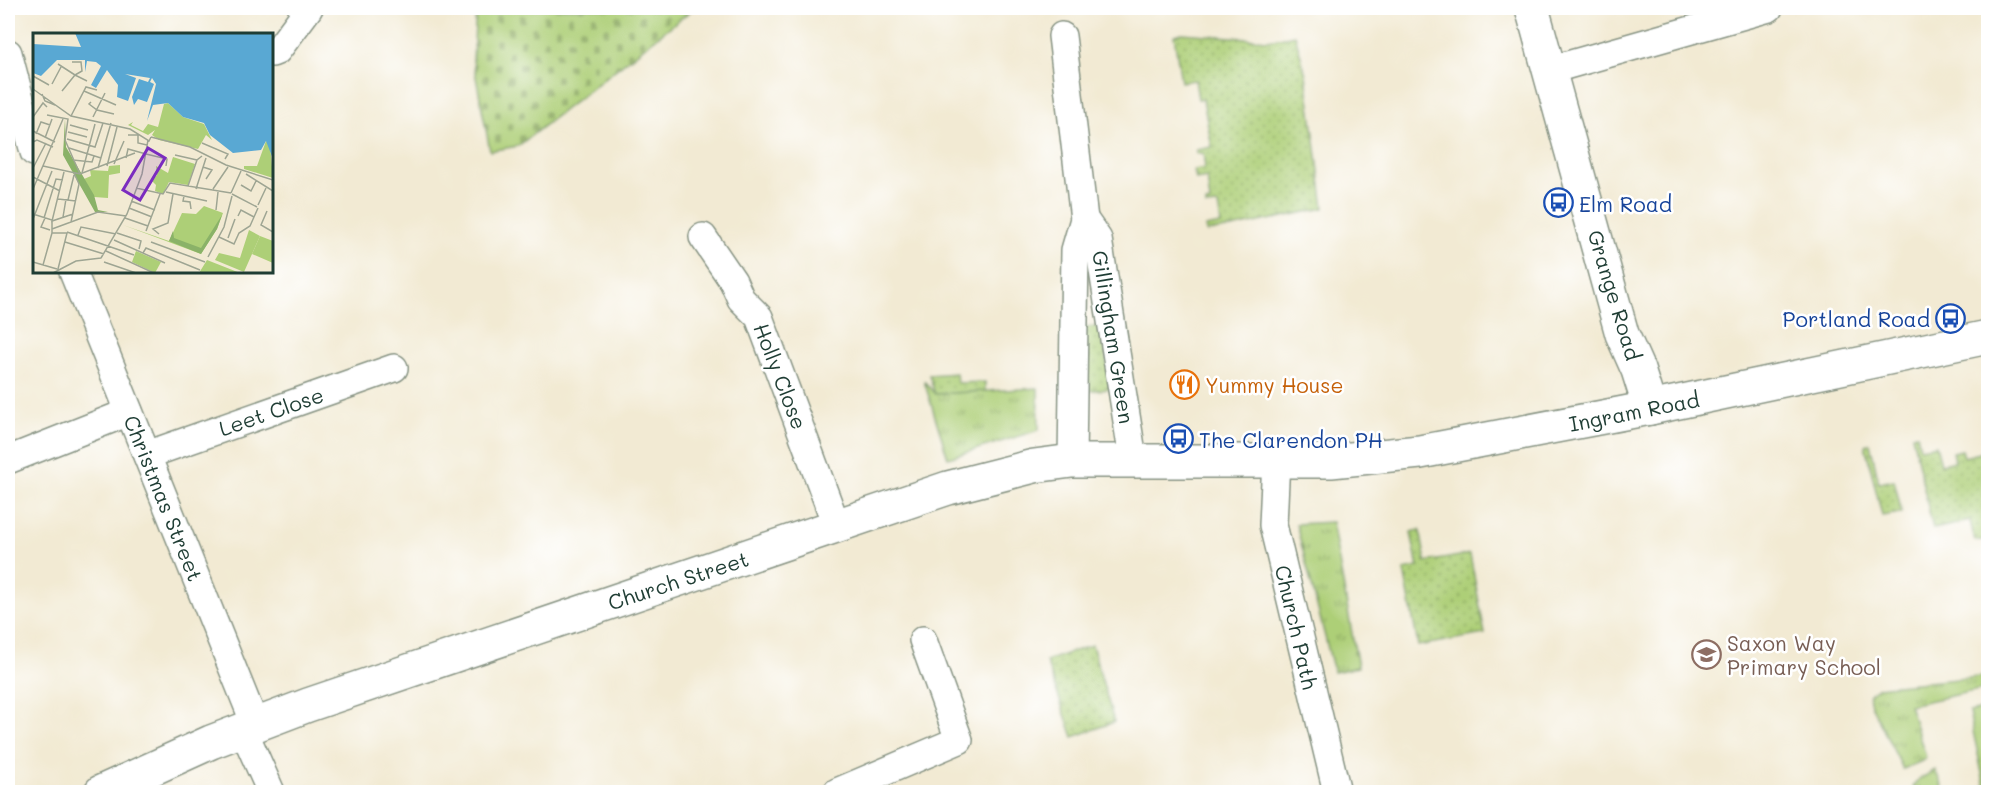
<svg xmlns="http://www.w3.org/2000/svg" width="1996" height="800" viewBox="0 0 1996 800" font-family="Mali,sans-serif">
<style>
.grass{fill:url(#grass-tufts);stroke:#668656;stroke-width:1.5}
.cemetery{fill:url(#cemetery-stones);stroke:#668656;stroke-width:1.5}
.garden{fill:url(#garden-dots);stroke:#668656;stroke-width:1.5}
.pitch{fill:#adcf77;stroke:#668656;stroke-width:1.5}
.lines{fill:none;stroke-linecap:round;stroke-linejoin:round}
.minor-casing{stroke:#889484;stroke-width:30}
.tertiary-casing{stroke:#889484;stroke-width:36}
.minor{stroke:#fff;stroke-width:27}
.tertiary{stroke:#fff;stroke-width:33}
.labels{text-anchor:middle;dominant-baseline:central;stroke-width:5;stroke-linejoin:round;paint-order:stroke}
.transit-label{font-size:21px;fill:#164399;stroke:#fff;text-anchor:start}
.street-label{font-size:21px;fill:#1f3d34;stroke:#fff}
.food-label{font-size:21px;fill:#c56008;stroke:#fff;text-anchor:start}
.education-label{font-size:21px;fill:#785e54;stroke:#fff;text-anchor:start}
.inset-road{fill:none;stroke:#9ea593;stroke-width:1.5}
.view{fill:#7b2cbf;fill-opacity:0.15;stroke:#7b2cbf;stroke-width:3}
.inset-edge{fill:none;stroke:#1f3d34;stroke-width:3}
</style>
<defs>
<pattern id="grass-tufts" width="24" height="20" patternUnits="userSpaceOnUse" patternTransform="scale(1.5)"><rect width="24" height="20" fill="#adcf77"/><path d="M3 7l-1-3M5 7V3M7 7l1-3M15 17l-1-3M17 17v-4M19 17l1-3" fill="none" stroke="#8ca962"/></pattern>
<pattern id="cemetery-stones" width="16" height="16" patternUnits="userSpaceOnUse" patternTransform="scale(1.5)"><rect width="16" height="16" fill="#adcf77"/><path d="M2 7V4a2 2 0 0 1 4 0v3zM10 15v-3a2 2 0 0 1 4 0v3z" fill="#8ca962"/></pattern>
<pattern id="garden-dots" width="8" height="8" patternUnits="userSpaceOnUse" patternTransform="scale(1.5)"><rect width="8" height="8" fill="#adcf77"/><path d="M2 2h.1M6 6h.1" fill="none" stroke="#8ca962" stroke-width="1.8" stroke-linecap="round"/></pattern>
</defs>
<rect width="100%" height="100%" fill="#fff"/>
<filter id="ink" filterUnits="userSpaceOnUse"><feTurbulence type="fractalNoise" baseFrequency=".0167" numOctaves="2"/><feDisplacementMap in="SourceGraphic" scale="12" xChannelSelector="R" yChannelSelector="G"/><feConvolveMatrix kernelMatrix="1 2 1 2 8 2 1 2 1" color-interpolation-filters="sRGB"/></filter>
<filter id="wash" filterUnits="userSpaceOnUse"><feTurbulence type="fractalNoise" baseFrequency=".008" numOctaves="4" result="noise"/><feDisplacementMap in="SourceGraphic" scale="24" xChannelSelector="R" yChannelSelector="G"/><feGaussianBlur stdDeviation="1.35" result="paint"/><feColorMatrix in="noise" values="0 0 0 0 0 0 0 0 0 0 0 0 0 0 0 0 0 1.4 0 .05"/><feComposite in="paint" operator="in"/></filter>
<g filter="url(#wash)">
<rect width="100%" height="100%" fill="#f2ead3"/>
<!-- grass -->
<g class="grass">
<polygon points="924,381 935,394 1038,388 1039,430 948,458"/>
<polygon points="1332,522 1358,667 1334,672 1296,524"/>
<polygon points="1988,676 1988,688 1909,705 1926,757 1922,761 1903,769 1871,705 1869,695 1878,687 1886,686"/>
<polygon points="1935,770 1945,792 1916,792 1913,787 1918,780"/>
</g>
<!-- cemetery -->
<polygon class="cemetery" points="476,8 694,8 518,146 490,151 473,61"/>
<!-- garden -->
<g class="garden">
<polygon points="1182,33 1268,40 1295,35 1306,75 1324,208 1227,229 1206,232 1205,227 1221,224 1218,205 1206,206 1206,203 1210,202 1207,178 1196,180 1194,170 1205,168 1203,153 1197,154 1196,150 1212,147 1203,99 1198,99 1195,80 1181,82 1174,35"/>
<polygon points="1101,326 1111,389 1081,391 1084,327"/>
<polygon points="956,373 957,383 985,382 985,391 935,394 929,375"/>
<polygon points="1917,434 1920,448 1936,445 1941,464 1955,461 1953,452 1962,450 1964,457 1984,452 1984,454 1988,453 1988,539 1975,541 1970,521 1933,529 1912,435"/>
<polygon points="1870,443 1879,483 1894,480 1902,513 1882,516 1865,445"/>
<polygon points="1420,530 1426,562 1470,554 1485,634 1418,646 1404,570 1418,567 1411,532"/>
<polygon points="1092,645 1114,722 1073,737 1046,661"/>
</g>
<!-- pitch -->
<polygon class="pitch" points="1988,708 1988,792 1986,792 1969,712"/>
</g>
<g filter="url(#ink)">
<g class="lines">
<defs>
<g id="minor">
<polyline points="1062,36 1084,219 1075,250 1072,461"/>
<polyline points="8,53 34,152"/>
<polyline points="272,53 277,51 309,8"/>
<polyline points="1550,70 1769,8"/>
<polyline points="1084,219 1098,239 1133,459"/>
<polyline points="703,237 733,281 741,299 759,317 837,527"/>
<polyline points="73,272 255,724"/>
<polyline points="147,455 394,368"/>
<polyline points="1276,459 1273,525 1337,792"/>
<polyline points="8,460 129,412"/>
<polyline points="243,729 271,792"/>
<polyline points="837,792 959,740 923,640"/>
</g>
<g id="tertiary">
<polyline points="1532,8 1622,334 1638,370 1650,408"/>
<polyline points="101,792 211,742 308,705 948,488 1034,466 1072,461 1331,461 1420,452 1650,408 1988,337"/>
</g>
</defs>
<!-- minor casing -->
<use href="#minor" class="minor-casing"/>
<!-- tertiary casing -->
<use href="#tertiary" class="tertiary-casing"/>
<!-- minor -->
<use href="#minor" class="minor"/>
<!-- tertiary -->
<use href="#tertiary" class="tertiary"/>
</g>
</g>
<!-- icons -->
<defs>
<symbol id="bus-ring" viewBox="-11 -11 22 22"><circle r="9.5" fill="#fff" stroke="#1a4fb4" stroke-width="1.5"/><path d="M-5-6H5V4H4V6H2V4H-2V6H-4V4H-5ZM-3.5-4V0h7V-4ZM-3.5 1.2v1.5H-2V1.2ZM2 1.2v1.5H3.5V1.2Z" fill="#1a4fb4"/></symbol>
<symbol id="restaurant-ring" viewBox="-11 -11 22 22"><circle r="9.5" fill="#fff" stroke="#e8710a" stroke-width="1.5"/><path d="M-5-6h1v4h1v-4h1v4h1v-4h1v5L-1.5 .5V6h-2V.5L-5-1ZM5-6V6H3V1.5H1.5Q1.5-4 5-6Z" fill="#e8710a"/></symbol>
<symbol id="school-ring" viewBox="-11 -11 22 22"><circle r="9.5" fill="#fff" stroke="#8d6e63" stroke-width="1.5"/><path d="M0-5L7-2L0 1L-7-2ZM-4 1L0 2.5L4 1V4Q0 6-4 4Z" fill="#8d6e63"/></symbol>
</defs>
<g fill-rule="evenodd">
<use href="#bus-ring" x="1542" y="186" width="33" height="33"/>
<use href="#bus-ring" x="1934" y="302" width="33" height="33"/>
<use href="#restaurant-ring" x="1168" y="368" width="33" height="33"/>
<use href="#bus-ring" x="1162" y="422" width="33" height="33"/>
<use href="#school-ring" x="1690" y="638" width="33" height="33"/>
</g>
<g class="labels">
<!-- transit labels -->
<g class="transit-label">
<text x="1579" y="203">Elm Road</text>
<text x="1930" y="318" text-anchor="end">Portland Road</text>
<text x="1199" y="439">The Clarendon PH</text>
</g>
<!-- street labels -->
<g class="street-label">
<text transform="translate(1615 295) rotate(73)">Grange Road</text>
<text transform="translate(1114 337) rotate(81)">Gillingham Green</text>
<text transform="translate(781 376) rotate(69)">Holly Close</text>
<text transform="translate(271 411) rotate(-19)">Leet Close</text>
<text transform="translate(1634 411) rotate(-11)">Ingram Road</text>
<text transform="translate(164 498) rotate(68)">Christmas Street</text>
<text transform="translate(678 580) rotate(-18)">Church Street</text>
<text transform="translate(1297 627) rotate(77)">Church Path</text>
</g>
<!-- food labels -->
<g class="food-label">
<text x="1205" y="384">Yummy House</text>
</g>
<!-- education labels -->
<g class="education-label">
<text x="1727" y="642">Saxon Way<tspan x="1727" dy="24">Primary School</tspan></text>
</g>
</g>
<!-- overview -->
<g transform="translate(33 33)">
<rect width="240" height="240" fill="#f2ead3"/>
<path d="M135 70 150 84 171 91 179 107 173 102 165 116 126 107 119 102 122 97 115 102 95 92 100 89 98 92 110 98 115 91 125 94 131 71ZM233 108 237 111 240 145 211 136V133H224ZM87 132V140L76 142 75 165 61 164 51 146 58 143 57 137 75 138 76 133ZM171 173 190 180 184 196 168 221 90 192 136 208 149 180 163 181ZM227 203 240 208V230L219 221Z" fill="#adcf77"/>
<path d="M32 86 33 114 61 162 65 177 75 179H62L30 122ZM189 182 184 196 168 221 136 208 140 198 141 205 168 215Z" fill="#8ab268"/>
<path d="M140 124 162 131 155 152 136 149 130 161 122 158 123 152 119 148 124 142 123 133 135 140ZM174 227 207 240H166Z" fill="#adcf77"/>
<path d="M216 197 227 203 211 239 182 227 186 220 207 225Z" fill="#adcf77"/>
<path d="M103 218 128 229 122 240 99 229Z" fill="#adcf77"/>
<path d="M42 0H240V126L233 108 228 117 200 120 177 102 171 90 150 84 135 70 120 72 114 88 123 51 119 45 117 49 121 51 114 69 105 66 101 72 99 64 106 46 115 49 117 45 92 41 103 45 95 68 84 64 85 52 74 37 63 55 58 52 68 33 63 29 54 28 52 39V27H24L8 43 0 40V11L48 14Z" fill="#59a8d3"/>
<path class="inset-road" d="M25 31 42 42 49 38 48 29H39M0 43 16 52M19 51 28 34M0 56 38 83 97 96 116 108 118 104M29 58 42 42 54 48M51 58 83 72M9 61 12 68 22 72M58 69 56 71 64 77 81 81M14 82 35 86 32 107 47 141M38 83 53 54 64 57M0 84 10 70 14 74M60 84 72 60M37 92 55 97M0 98 22 109M35 99 54 104M3 101 8 89 17 92M95 102H105V110L114 112M118 104 157 114 193 132 240 147M12 105 19 86M34 106 62 114 70 90M0 109 4 107 20 114M169 110 195 121 192 126M36 115 68 125M113 121 134 126 133 133M142 122 164 127M93 125 95 116 113 121M40 127 59 129 61 123M81 131 91 108M10 133 47 141 102 120M74 133 84 94M170 134 179 137 173 146M0 135 13 110M65 135 78 90M31 139 19 188 40 181M49 140 62 91M213 141 240 158M0 144 27 158M208 152 218 158 223 148M155 153 164 127 169 123M103 155 130 161 137 150 198 160M0 156 30 86M163 156 173 125M180 156 195 134M133 159 174 168M198 160 208 138M199 161 224 174M151 163 150 168 157 169 158 176M25 166 43 168M35 167 41 142M98 168 122 177M225 172 233 155M96 175 119 184M183 177 185 159M234 178 228 192 240 199M0 181 19 187V200H34L24 240M205 183 208 177 221 184M30 184 33 166M11 185 23 146 30 147M12 185 8 194 17 197M92 185 115 193M0 186 19 138M38 189 46 151 41 140M19 196 65 179 93 183M113 198 127 161M34 199 101 222M84 200 108 208 106 216M126 201 120 196 135 190 140 161M45 202 48 194 83 201M186 204 201 211 206 200 217 193 225 175M195 205 202 186M81 207 132 230M32 209 71 221M118 209 172 229M73 218 121 240M110 220 113 215 167 237M175 224 191 194 199 163M68 225 94 181 109 141 115 107M0 229 24 236M71 229 103 240M10 232 19 200M20 240 43 228 68 225"/>
<path class="view" d="M115 115 132 125 107 167 90 157Z"/>
<rect width="240" height="240" class="inset-edge"/>
</g>
<!-- margin -->
<rect width="1996" height="800" fill="none" stroke="#fff" stroke-width="30"/>
</svg>
